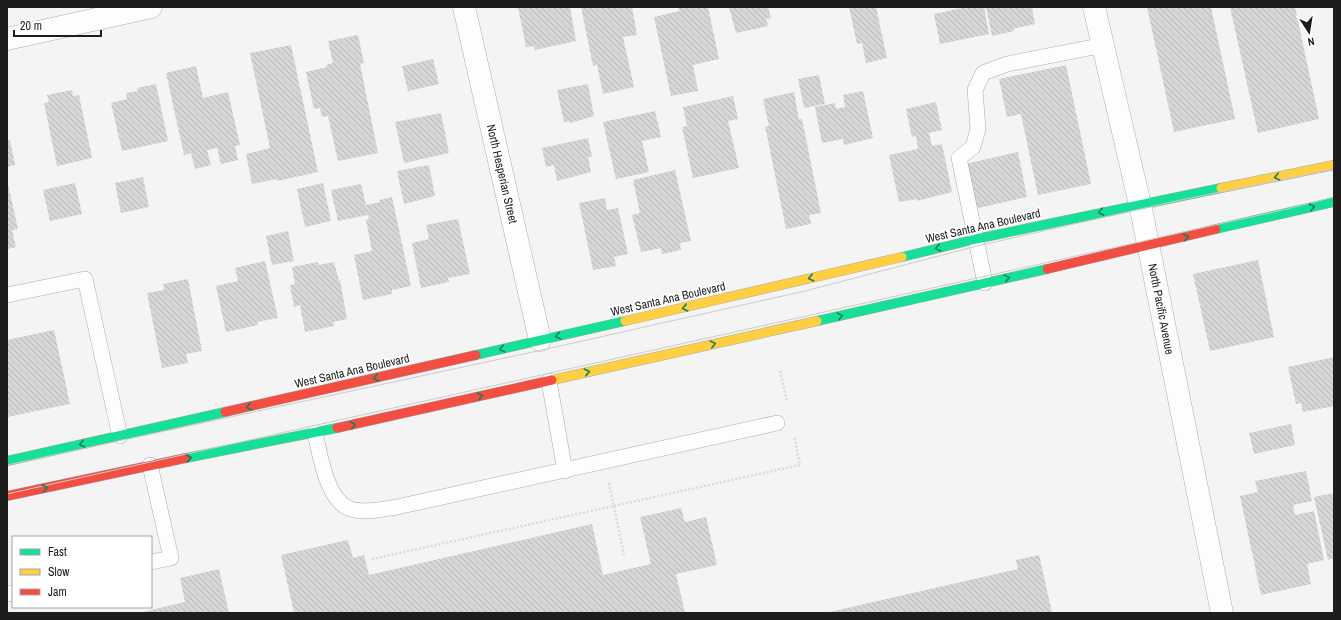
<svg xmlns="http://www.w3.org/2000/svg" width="1341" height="620" viewBox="0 0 1341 620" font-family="'Archivo Narrow',sans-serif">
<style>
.building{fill:url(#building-back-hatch)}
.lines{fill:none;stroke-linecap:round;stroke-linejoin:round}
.lane-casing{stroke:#acacac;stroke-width:16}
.street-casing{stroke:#acacac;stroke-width:23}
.fast-casing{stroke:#acacac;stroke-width:10}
.slow-casing{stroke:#acacac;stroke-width:10}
.jam-casing{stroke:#acacac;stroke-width:10}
.path{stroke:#dadada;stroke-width:2.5;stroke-dasharray:2 2;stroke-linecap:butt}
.lane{stroke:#fdfdfd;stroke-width:15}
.street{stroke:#fdfdfd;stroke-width:22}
.fast{stroke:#16e098;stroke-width:9}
.slow{stroke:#ffcf43;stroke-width:9}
.jam{stroke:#f24e42;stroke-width:9}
.tram{stroke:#cbcccb;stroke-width:1}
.oneway{stroke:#1a7f5a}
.labels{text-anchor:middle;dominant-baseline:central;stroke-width:3.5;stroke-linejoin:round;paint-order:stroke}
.street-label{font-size:12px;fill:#1d1e1c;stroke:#fff}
</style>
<defs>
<pattern id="building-back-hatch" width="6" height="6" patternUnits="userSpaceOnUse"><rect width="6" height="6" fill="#d5d6d5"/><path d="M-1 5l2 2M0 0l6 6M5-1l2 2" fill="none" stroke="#b6b7b6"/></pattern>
</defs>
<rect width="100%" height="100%" fill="#f3f4f3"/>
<!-- building -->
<g class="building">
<polygon points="518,7 570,7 576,41 535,50 534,46 526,47"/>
<polygon points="581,7 632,7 637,35 623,37 634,87 603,94 597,65 593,66"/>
<polygon points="678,7 708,7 719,59 693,65 698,91 671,96 654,17 679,11"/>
<polygon points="729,7 768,7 771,18 766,19 768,26 736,33"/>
<polygon points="849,7 876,7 887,58 866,63 862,43 857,44"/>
<polygon points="967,7 984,7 989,34 940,44 934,14"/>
<polygon points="986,7 1036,7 1032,9 1035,24 1013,29 1014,31 992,36"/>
<polygon points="1147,7 1211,7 1235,119 1174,132"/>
<polygon points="1230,7 1295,7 1319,119 1258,133"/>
<polygon points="358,35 364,63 360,64 378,153 338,161 328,116 322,117 320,108 314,109 306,72 327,67 326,65 333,63 328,41"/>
<polygon points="291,45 318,172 277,181 277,179 252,184 246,154 270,148 250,53"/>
<polygon points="433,59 439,84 408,91 402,66"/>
<polygon points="1066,65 1091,184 1038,195 1021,114 1007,117 999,79"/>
<polygon points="196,66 203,98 228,92 240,145 235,146 238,160 221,164 217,148 207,150 211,165 195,169 191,153 184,155 166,73"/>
<polygon points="819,75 825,104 804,108 798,79"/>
<polygon points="156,84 168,141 122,151 111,103 127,99 126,93 138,91 137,88"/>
<polygon points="588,84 594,116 570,123 569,121 564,122 557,90"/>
<polygon points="72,90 73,96 79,95 92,158 57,166 44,103 49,102 47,95"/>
<polygon points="863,91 873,138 844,145 843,139 822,143 815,107 835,103 836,109 845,107 843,95"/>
<polygon points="794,92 799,119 802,119 821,213 809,215 811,224 786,229 765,126 769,126 763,99"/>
<polygon points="733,96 738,119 728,121 739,168 693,178 682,127 687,126 683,107"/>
<polygon points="936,102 942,130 929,133 932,146 942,144 952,192 917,201 917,199 899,202 889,155 918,149 916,136 912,137 906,109"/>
<polygon points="655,111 661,137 642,141 649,172 616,179 603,122"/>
<polygon points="441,113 449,153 404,163 395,122"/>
<polygon points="588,138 592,157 588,157 591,172 557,181 554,165 546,167 542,148"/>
<polygon points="10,140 15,165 7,167 7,141"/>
<polygon points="1018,152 1027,197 974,209 965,164"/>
<polygon points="429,165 435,196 404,204 397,171"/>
<polygon points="675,170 691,241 680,243 681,250 662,254 661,248 641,252 632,215 640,213 633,180"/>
<polygon points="143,177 149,207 121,213 115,183"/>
<polygon points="7,180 18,229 12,230 16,247 7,249"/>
<polygon points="75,183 82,214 50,221 43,190"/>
<polygon points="323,183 331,221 305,227 297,189"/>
<polygon points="361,184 366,205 380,202 379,200 392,197 411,286 392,290 392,294 363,300 354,255 372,251 366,220 369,219 368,215 338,221 331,190"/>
<polygon points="605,198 607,210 618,208 628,254 614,257 616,266 593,270 579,203"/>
<polygon points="458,219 470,274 448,278 449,282 421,288 412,243 429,239 426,225"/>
<polygon points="288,231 294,261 272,265 266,236"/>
<polygon points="1258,260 1274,337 1210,351 1193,274"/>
<polygon points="265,261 278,318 257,322 258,325 226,332 216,286 238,281 235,268"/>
<polygon points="318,262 318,265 334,262 339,281 340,280 347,319 333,322 334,326 305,332 300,305 294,307 290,285 295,284 292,267"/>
<polygon points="188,279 202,351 186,354 188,363 162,368 147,293 164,290 163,284"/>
<polygon points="54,330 70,404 7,417 7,340"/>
<polygon points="1334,357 1334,406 1303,412 1301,403 1296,404 1288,367"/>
<polygon points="1291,424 1295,445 1254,454 1249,433"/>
<polygon points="1306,471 1312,501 1293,505 1295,515 1314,511 1324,560 1307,564 1311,584 1261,595 1240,496 1258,492 1255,481"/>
<polygon points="1334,493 1334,558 1328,560 1314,497"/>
<polygon points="681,508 685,522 706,517 717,565 676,574 685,613 294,613 281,555 348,540 353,558 364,555 369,575 592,524 603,575 651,564 640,517"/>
<polygon points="1039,555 1052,613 825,613 1018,569 1016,560"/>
<polygon points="219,569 229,613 138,613 185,602 180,578"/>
</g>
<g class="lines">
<defs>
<g id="lane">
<polyline points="985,283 959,158 973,147 978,129 975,90 983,73 1007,64 1104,45"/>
<polyline points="7,295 85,279 120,436"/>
<polyline points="549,381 565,471"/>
<path d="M315 433C320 454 326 498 348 508 362 514 383 509 397 507L777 423"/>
<polyline points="150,465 171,558 151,562"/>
<polyline points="7,594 13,593"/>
</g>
<g id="street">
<polyline points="464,7 540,340"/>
<polyline points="1094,7 1141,209 1222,613"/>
<polyline points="7,39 151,7"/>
</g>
<g id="fast">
<polyline points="1216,229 1334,202"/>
<polyline points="902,257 976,239 1221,188"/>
<polyline points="817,321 1047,269"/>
<polyline points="476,355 625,321"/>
<polyline points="186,458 337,428"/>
<polyline points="7,461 225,412"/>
</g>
<g id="slow">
<polyline points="1221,188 1334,165"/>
<polyline points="625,321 902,257"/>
<polyline points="552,380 817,321"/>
</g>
<g id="jam">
<polyline points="1047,269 1216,229"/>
<polyline points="225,412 476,355"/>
<polyline points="337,428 552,380"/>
<polyline points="7,496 186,458"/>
</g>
</defs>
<!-- lane casing -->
<use href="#lane" class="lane-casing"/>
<!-- street casing -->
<use href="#street" class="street-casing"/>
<!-- fast casing -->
<use href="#fast" class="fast-casing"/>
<!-- slow casing -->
<use href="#slow" class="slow-casing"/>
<!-- jam casing -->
<use href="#jam" class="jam-casing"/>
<!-- path -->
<g class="path">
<polyline points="780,371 787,402"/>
<polyline points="609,483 624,555"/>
<polyline points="372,559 800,465 794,436"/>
</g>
<!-- lane -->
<use href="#lane" class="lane"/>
<!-- street -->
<use href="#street" class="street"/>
<!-- fast -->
<use href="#fast" class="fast"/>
<!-- slow -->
<use href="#slow" class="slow"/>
<!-- jam -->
<use href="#jam" class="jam"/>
<!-- tram -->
<g class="tram">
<polyline points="7,465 542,350 805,291 977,246 1176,201 1334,169"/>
<polyline points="7,494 1287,209 1334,197"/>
</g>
</g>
<!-- one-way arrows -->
<defs><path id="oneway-chevron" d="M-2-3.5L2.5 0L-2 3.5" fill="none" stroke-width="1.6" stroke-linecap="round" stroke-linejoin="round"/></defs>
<g class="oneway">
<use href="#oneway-chevron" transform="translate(1277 177) rotate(168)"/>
<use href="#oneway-chevron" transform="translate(1312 207) rotate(-13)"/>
<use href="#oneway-chevron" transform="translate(1101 212) rotate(169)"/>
<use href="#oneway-chevron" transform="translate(1186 237) rotate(-13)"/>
<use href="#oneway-chevron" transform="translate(938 248) rotate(167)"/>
<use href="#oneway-chevron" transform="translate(811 278) rotate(167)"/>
<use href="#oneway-chevron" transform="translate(1007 278) rotate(-13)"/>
<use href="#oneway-chevron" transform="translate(685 308) rotate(167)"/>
<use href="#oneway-chevron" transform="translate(840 316) rotate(-13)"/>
<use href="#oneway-chevron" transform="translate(558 336) rotate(167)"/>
<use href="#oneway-chevron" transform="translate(713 344) rotate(-13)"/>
<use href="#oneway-chevron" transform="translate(502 349) rotate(167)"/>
<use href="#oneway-chevron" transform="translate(587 372) rotate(-13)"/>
<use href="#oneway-chevron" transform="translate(376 378) rotate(167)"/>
<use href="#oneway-chevron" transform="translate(480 396) rotate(-13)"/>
<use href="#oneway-chevron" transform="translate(249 407) rotate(167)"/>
<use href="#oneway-chevron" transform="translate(353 425) rotate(-13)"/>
<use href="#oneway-chevron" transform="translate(82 444) rotate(168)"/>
<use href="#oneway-chevron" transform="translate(189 458) rotate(-11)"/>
<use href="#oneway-chevron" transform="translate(45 488) rotate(-12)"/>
</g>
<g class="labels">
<!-- street labels -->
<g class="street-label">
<text transform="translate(502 174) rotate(77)">North Hesperian Street</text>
<text transform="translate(983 226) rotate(-13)">West Santa Ana Boulevard</text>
<text transform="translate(668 299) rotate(-13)">West Santa Ana Boulevard</text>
<text transform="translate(1161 309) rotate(79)">North Pacific Avenue</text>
<text transform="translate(352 371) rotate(-13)">West Santa Ana Boulevard</text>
</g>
</g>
<!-- border -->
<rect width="1341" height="620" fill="none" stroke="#1d1e1c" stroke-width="16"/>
<!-- legend -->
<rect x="12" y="536" width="140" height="72" fill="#ffffff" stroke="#a5a5a4"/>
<rect x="20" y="549" width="20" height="6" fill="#16e098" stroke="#a5a5a4"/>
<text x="48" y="556" font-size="12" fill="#1d1e1c">Fast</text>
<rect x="20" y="569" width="20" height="6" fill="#ffcf43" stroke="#a5a5a4"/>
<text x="48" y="576" font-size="12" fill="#1d1e1c">Slow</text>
<rect x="20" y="589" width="20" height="6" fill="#f24e42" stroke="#a5a5a4"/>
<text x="48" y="596" font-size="12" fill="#1d1e1c">Jam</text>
<!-- north arrow -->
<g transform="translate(1309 32) rotate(168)" stroke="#ffffff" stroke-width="3" paint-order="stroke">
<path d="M0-3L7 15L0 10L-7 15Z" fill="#1d1e1c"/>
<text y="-6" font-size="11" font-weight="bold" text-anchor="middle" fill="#1d1e1c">N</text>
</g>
<!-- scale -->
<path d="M14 30v6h87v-6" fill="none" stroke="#1d1e1c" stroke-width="2"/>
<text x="20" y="30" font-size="12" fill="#1d1e1c" stroke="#ffffff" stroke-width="3" paint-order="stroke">20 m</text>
</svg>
